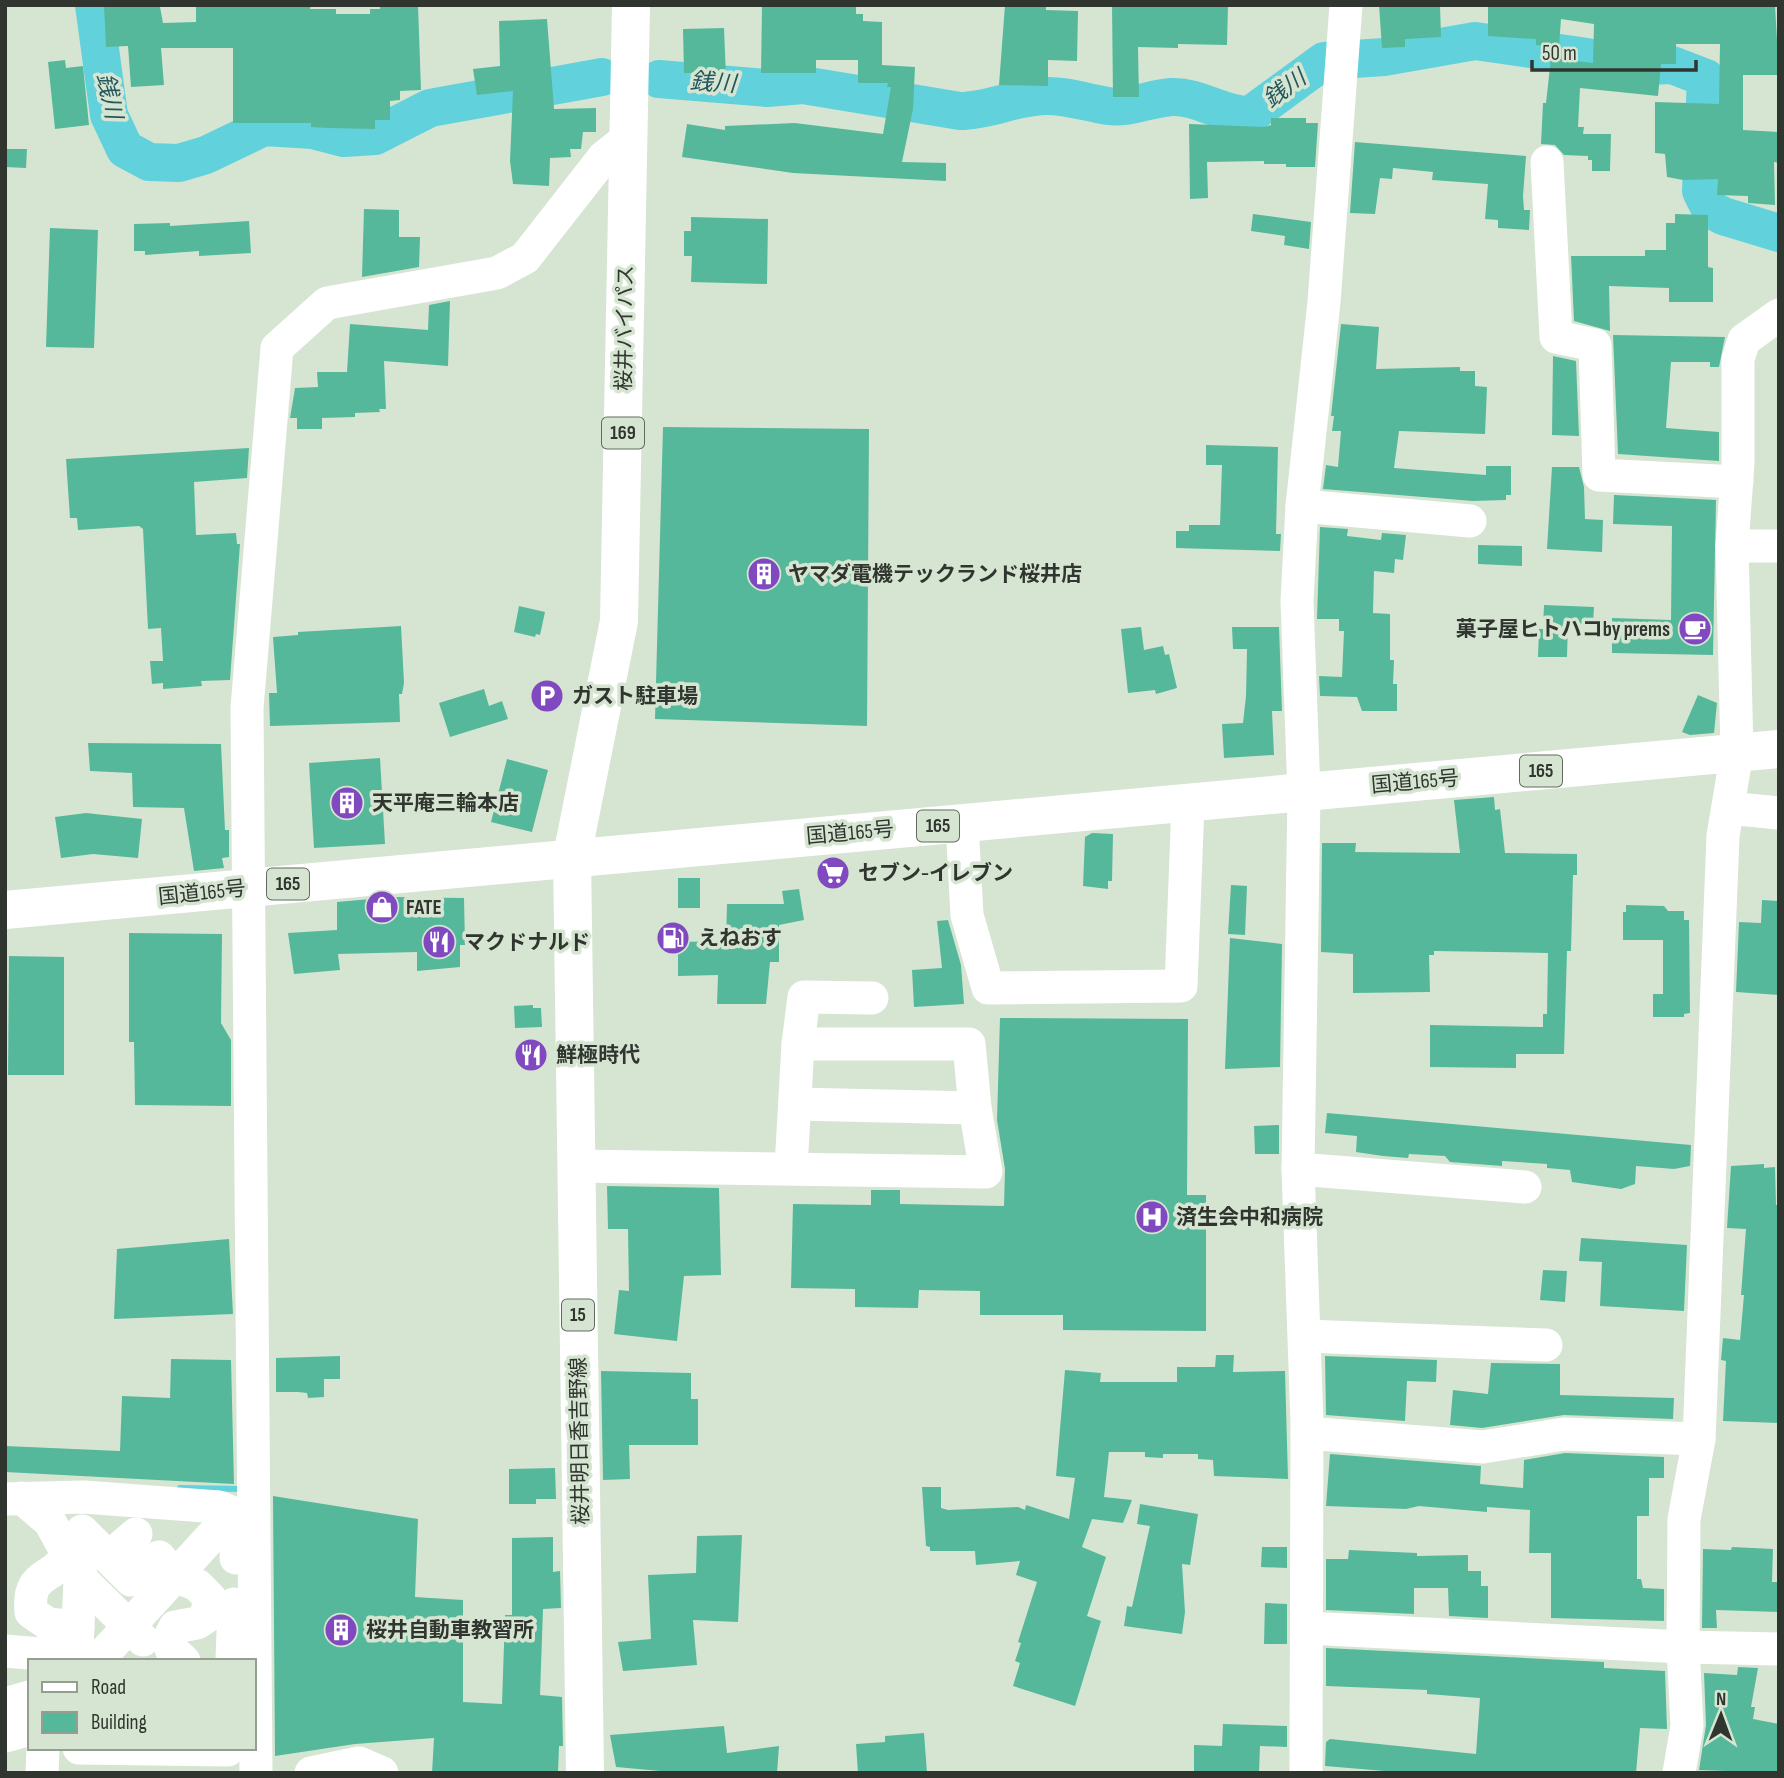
<svg xmlns="http://www.w3.org/2000/svg" width="1784" height="1778" viewBox="0 0 1784 1778" font-family="'Sofia Sans Condensed','Noto Sans JP',sans-serif">
<style>
.lines{fill:none;stroke-linecap:round;stroke-linejoin:round}
.stream{stroke:#61d1dc;stroke-width:6}
.river{stroke:#61d1dc;stroke-width:38}
.building{fill:#56b89b}
.minor{stroke:#fff;stroke-width:33}
.major{stroke:#fff;stroke-width:38}
.highway{stroke:#fff;stroke-width:38}
.labels{text-anchor:middle;dominant-baseline:central;stroke-width:7;stroke-linejoin:round;paint-order:stroke}
.shield{fill:#d6e5d2;stroke:#626a60;stroke-width:2}
.shield-label{font-size:19px;font-weight:bold;fill:#30362f}
.street-label{font-size:21px;fill:#30362f;stroke:#d6e5d2}
.poi-label{font-size:21px;font-weight:bold;fill:#30362f;stroke:#d6e5d2;text-anchor:start}
.water-label{font-size:23px;font-style:italic;fill:#26575c;stroke:#d6e5d2}
</style>
<rect width="100%" height="100%" fill="#d6e5d2"/>
<g class="lines">
<!-- stream -->
<polyline class="stream" points="180,1488 241,1489"/>
<!-- river -->
<g class="river">
<polyline points="94,5 109,115 125,149 149,162 179,163 206,155 264,127 313,130 344,138 375,136 430,108 602,77"/>
<path d="M659 79 767 88 803 85 960 111C988 111 1015 97 1044 96 1066 95 1087 103 1108 106 1130 109 1151 98 1172 97 1200 96 1223 116 1250 115L1324 61 1384 57 1475 41 1587 57 1624 67 1672 65 1706 78 1701 191 1710 209 1723 216 1779 233"/>
</g>
</g>
<!-- building -->
<g class="building">
<polygon points="104,5 160,7 163,23 196,22 196,5 311,5 310,9 336,9 336,14 370,14 370,9 380,9 380,6 418,5 421,90 400,91 400,100 390,101 390,120 375,120 375,129 329,128 311,127 311,123 233,123 233,48 161,48 164,85 131,87 128,46 106,47"/>
<polygon points="762,5 856,5 856,14 863,14 863,21 882,22 882,65 915,67 913,109 902,162 946,163 946,181 793,173 682,157 687,124 725,130 725,126 795,123 883,134 891,87 887,87 888,83 858,83 858,60 816,60 816,73 761,73"/>
<polygon points="1005,5 1046,5 1046,10 1078,11 1077,61 1048,60 1048,86 999,85"/>
<polygon points="1112,5 1228,5 1227,45 1178,44 1178,48 1138,47 1139,97 1113,97"/>
<polygon points="1379,5 1440,5 1441,37 1405,39 1405,47 1382,48"/>
<polygon points="1488,5 1775,5 1779,75 1743,75 1743,130 1779,132 1779,163 1774,162 1775,205 1748,203 1748,196 1717,195 1718,179 1683,180 1667,177 1665,154 1655,153 1655,102 1719,104 1720,44 1676,44 1676,64 1661,64 1658,96 1580,88 1578,127 1584,127 1583,134 1611,134 1610,171 1592,171 1592,160 1588,160 1588,156 1564,155 1555,145 1541,144 1543,103 1546,103 1551,58 1593,63 1594,24 1561,19 1559,46 1536,45 1536,39 1488,36"/>
<polygon points="547,19 554,109 596,108 596,132 583,132 581,149 570,149 571,157 550,158 549,186 513,184 510,161 513,91 477,95 473,69 500,66 499,21"/>
<polygon points="724,28 726,77 706,78 706,73 684,73 683,29"/>
<polygon points="65,60 66,68 83,66 89,125 55,129 48,62"/>
<polygon points="1271,118 1306,118 1306,123 1318,123 1315,167 1286,167 1286,164 1264,164 1264,161 1207,162 1208,198 1190,199 1189,124 1264,127 1271,125"/>
<polygon points="1355,142 1526,156 1523,196 1524,210 1530,210 1529,230 1498,228 1498,220 1485,219 1488,184 1432,180 1433,172 1393,168 1392,179 1380,178 1375,214 1350,213"/>
<polygon points="5,149 27,149 26,168 5,167"/>
<polygon points="364,209 399,210 399,237 420,237 419,267 362,277"/>
<polygon points="1253,214 1311,222 1309,249 1284,245 1285,236 1251,231"/>
<polygon points="1675,214 1708,215 1708,267 1713,268 1713,302 1669,302 1669,288 1609,286 1610,331 1574,321 1571,256 1645,256 1645,250 1666,250 1666,223 1675,223"/>
<polygon points="691,217 768,219 767,284 691,282 692,256 684,256 684,231 691,231"/>
<polygon points="249,221 251,253 199,256 199,251 145,255 145,251 134,251 134,224 170,223 170,226"/>
<polygon points="50,228 98,230 94,348 46,347"/>
<polygon points="450,301 448,366 384,361 386,409 379,409 380,412 355,413 355,417 322,418 322,429 297,429 297,418 290,418 295,388 318,387 317,372 347,372 350,324 428,330 429,305"/>
<polygon points="1341,324 1379,327 1376,369 1460,367 1460,371 1475,371 1475,386 1487,387 1485,434 1399,431 1394,468 1486,475 1486,466 1511,466 1511,495 1506,495 1506,500 1473,501 1323,489 1326,465 1338,467 1341,431 1332,431 1334,416 1331,416"/>
<polygon points="1613,335 1725,337 1719,367 1710,367 1710,362 1671,362 1666,428 1719,432 1719,461 1618,454"/>
<polygon points="1553,356 1576,361 1579,436 1552,435"/>
<polygon points="663,427 869,429 867,726 655,719"/>
<polygon points="1206,445 1278,447 1276,534 1281,534 1280,551 1176,548 1176,531 1189,531 1189,525 1220,525 1222,465 1206,465"/>
<polygon points="249,448 247,478 194,482 196,535 236,533 237,544 240,544 230,680 201,681 202,686 163,689 163,683 152,684 150,661 163,661 161,628 148,629 143,529 139,526 78,530 77,518 70,518 66,459"/>
<polygon points="1552,467 1579,467 1584,487 1585,519 1603,520 1602,552 1547,549"/>
<polygon points="1614,495 1716,500 1713,655 1612,653 1612,618 1671,620 1672,526 1613,524"/>
<polygon points="1320,527 1348,529 1347,536 1381,540 1382,533 1406,535 1403,560 1395,559 1394,573 1374,571 1373,613 1390,614 1390,660 1394,660 1393,684 1397,684 1397,711 1362,711 1357,697 1320,696 1319,676 1342,677 1344,631 1339,631 1339,619 1317,619"/>
<polygon points="1478,545 1522,546 1522,566 1478,564"/>
<polygon points="1544,605 1594,607 1593,624 1568,623 1567,657 1538,657 1539,629 1543,629"/>
<polygon points="519,606 545,612 540,635 536,634 535,637 514,632"/>
<polygon points="401,626 404,683 402,694 399,694 400,722 270,726 269,693 277,693 273,637 298,635 298,632"/>
<polygon points="1141,627 1144,650 1163,646 1165,655 1169,654 1177,688 1156,694 1155,690 1128,693 1121,629"/>
<polygon points="1232,627 1279,627 1282,711 1272,711 1274,755 1224,758 1222,724 1243,723 1246,696 1247,649 1233,649"/>
<polygon points="484,689 489,706 502,701 508,719 450,737 439,703"/>
<polygon points="1698,695 1717,703 1714,733 1690,735 1682,732"/>
<polygon points="88,743 221,744 225,830 229,830 229,857 222,858 224,868 194,871 184,808 133,807 132,773 90,771"/>
<polygon points="380,758 385,844 314,848 309,763"/>
<polygon points="507,759 548,770 532,832 491,822"/>
<polygon points="1494,797 1495,810 1500,809 1505,853 1577,854 1577,875 1573,875 1571,951 1567,951 1564,1054 1516,1054 1516,1068 1430,1067 1430,1025 1543,1027 1543,1014 1547,1014 1548,953 1434,951 1434,955 1429,955 1430,992 1353,993 1353,954 1321,952 1322,843 1356,843 1355,852 1460,853 1454,800"/>
<polygon points="86,813 142,819 138,858 93,854 61,858 55,817"/>
<polygon points="1092,833 1113,834 1112,881 1108,881 1108,889 1083,886 1085,837"/>
<rect x="678" y="878" width="22" height="30"/>
<polygon points="1231,885 1247,886 1245,935 1228,934"/>
<polygon points="799,889 804,920 779,925 779,962 770,962 766,1004 717,1004 718,975 678,976 678,942 726,941 727,904 784,904 782,891"/>
<polygon points="393,897 464,898 465,945 460,945 460,967 417,971 417,952 338,954 340,970 294,974 288,933 337,930 337,902"/>
<polygon points="1762,900 1779,901 1779,995 1736,992 1739,922 1761,923"/>
<polygon points="1626,905 1664,906 1668,911 1684,911 1684,920 1689,920 1690,1013 1684,1014 1684,1017 1653,1017 1653,994 1663,994 1663,940 1623,940 1623,912 1626,912"/>
<polygon points="948,920 961,965 964,1004 914,1007 912,970 942,968 937,921"/>
<polygon points="129,933 222,934 221,1023 231,1040 231,1106 135,1105 134,1042 129,1042"/>
<polygon points="1230,938 1282,944 1280,1067 1225,1069"/>
<polygon points="9,956 64,957 64,1075 8,1075"/>
<polygon points="533,1005 533,1008 541,1008 542,1027 515,1028 514,1006"/>
<polygon points="1000,1018 1188,1019 1187,1195 1206,1195 1206,1331 1063,1330 1063,1315 980,1315 980,1291 919,1290 918,1308 855,1307 855,1289 791,1288 793,1204 871,1205 871,1190 900,1190 900,1204 1004,1206 1005,1169 997,1120"/>
<polygon points="1327,1113 1691,1145 1690,1166 1674,1169 1636,1166 1635,1184 1621,1189 1572,1182 1570,1170 1547,1168 1547,1164 1502,1161 1502,1166 1450,1162 1445,1156 1409,1154 1408,1158 1383,1156 1356,1152 1357,1136 1325,1133"/>
<polygon points="1279,1125 1279,1154 1255,1154 1254,1126"/>
<polygon points="1764,1164 1764,1168 1775,1167 1776,1205 1779,1205 1779,1423 1723,1421 1726,1361 1721,1360 1723,1338 1740,1340 1744,1295 1741,1295 1746,1229 1727,1228 1731,1166"/>
<polygon points="607,1186 719,1188 721,1275 684,1276 677,1341 614,1334 619,1290 629,1291 628,1229 608,1229"/>
<polygon points="1581,1238 1687,1245 1684,1311 1600,1306 1602,1262 1579,1261"/>
<polygon points="229,1239 233,1314 114,1319 117,1249"/>
<polygon points="1543,1270 1567,1271 1565,1302 1540,1300"/>
<polygon points="1216,1355 1234,1355 1233,1372 1285,1371 1288,1479 1214,1476 1213,1460 1198,1459 1198,1454 1163,1454 1163,1458 1145,1457 1145,1452 1109,1452 1104,1497 1132,1500 1123,1523 1092,1519 1082,1547 1106,1557 1087,1616 1101,1621 1075,1706 1013,1686 1020,1663 1015,1661 1021,1643 1018,1642 1037,1582 1016,1575 1020,1561 976,1565 975,1551 930,1551 930,1547 926,1546 922,1487 941,1487 941,1508 948,1510 1018,1507 1025,1510 1026,1505 1069,1519 1075,1478 1056,1476 1065,1370 1101,1373 1100,1382 1177,1382 1177,1367 1215,1367"/>
<polygon points="340,1356 340,1379 324,1379 324,1397 308,1398 307,1393 298,1392 276,1392 276,1358"/>
<polygon points="1325,1356 1437,1360 1436,1382 1407,1381 1405,1421 1326,1415"/>
<polygon points="171,1359 231,1360 234,1484 5,1472 5,1446 120,1451 122,1396 170,1398"/>
<polygon points="1491,1363 1560,1364 1560,1395 1674,1398 1673,1419 1564,1415 1482,1428 1450,1425 1453,1390 1488,1394"/>
<polygon points="601,1371 691,1373 691,1399 698,1399 698,1445 629,1445 630,1479 603,1480"/>
<polygon points="1565,1453 1664,1457 1664,1478 1649,1478 1649,1516 1637,1516 1637,1579 1641,1579 1643,1588 1664,1589 1664,1621 1551,1618 1551,1553 1529,1553 1530,1510 1487,1507 1487,1512 1419,1506 1406,1509 1326,1506 1330,1454 1481,1466 1480,1484 1523,1488 1524,1460"/>
<polygon points="555,1468 556,1499 536,1499 536,1504 509,1504 509,1469"/>
<polygon points="273,1496 418,1519 415,1597 463,1600 463,1702 502,1704 505,1615 512,1615 512,1538 553,1537 553,1572 560,1571 561,1608 543,1609 540,1695 562,1697 563,1746 559,1746 558,1773 432,1773 434,1738 355,1744 275,1756"/>
<polygon points="1140,1504 1198,1514 1190,1565 1182,1564 1185,1612 1182,1634 1124,1626 1127,1606 1132,1607 1150,1526 1137,1524"/>
<polygon points="742,1535 738,1622 693,1620 697,1665 623,1671 618,1642 651,1639 648,1575 696,1573 697,1536"/>
<polygon points="1262,1547 1287,1547 1287,1568 1261,1567"/>
<polygon points="1732,1547 1773,1549 1772,1582 1779,1582 1779,1612 1716,1610 1717,1628 1702,1628 1703,1549 1731,1550"/>
<polygon points="1349,1550 1417,1553 1417,1556 1468,1555 1468,1571 1481,1571 1481,1586 1488,1586 1488,1618 1449,1616 1448,1588 1414,1588 1414,1614 1326,1610 1326,1559 1348,1559"/>
<polygon points="1265,1603 1287,1604 1287,1644 1264,1644"/>
<polygon points="1326,1648 1604,1662 1604,1668 1665,1671 1667,1729 1640,1728 1636,1773 1408,1773 1325,1766 1326,1742 1330,1739 1476,1754 1480,1698 1427,1694 1427,1690 1326,1686"/>
<polygon points="1738,1667 1758,1668 1751,1707 1755,1707 1753,1719 1779,1724 1779,1773 1699,1770 1706,1725 1704,1673 1737,1675"/>
<polygon points="1223,1724 1287,1726 1287,1747 1260,1746 1259,1773 1194,1773 1194,1745 1222,1746"/>
<polygon points="724,1726 727,1753 779,1746 777,1773 682,1773 616,1767 610,1735"/>
<polygon points="924,1733 927,1773 858,1773 856,1744 885,1742 885,1736"/>
</g>
<g class="lines">
<!-- minor -->
<g class="minor">
<polyline points="1547,162 1556,337 1595,345 1599,475 1737,482"/>
<polyline points="1302,506 1470,521"/>
<polyline points="1732,546 1779,546"/>
<polyline points="1728,808 1779,813"/>
<polyline points="962,824 967,915 988,988 1181,986 1188,803"/>
<polyline points="798,1044 804,997 872,998"/>
<polyline points="795,1104 975,1108"/>
<polyline points="576,1166 986,1172 975,1108 969,1044 798,1044 791,1168"/>
<polyline points="1298,1169 1525,1187"/>
<polyline points="1305,1336 1546,1345"/>
<polyline points="1307,1433 1483,1447 1564,1434 1699,1439"/>
<path d="M22 1498 50 1522 67 1553C55 1582 27 1569 31 1612L48 1624 78 1627"/>
<polyline points="5,1499 83,1497 219,1507 233,1513 237,1534 236,1558"/>
<polyline points="82,1531 131,1580 159,1557 175,1576 197,1585 210,1598 206,1617 197,1623 175,1627 169,1639 171,1649 184,1661"/>
<polyline points="122,1546 136,1534"/>
<polyline points="80,1578 143,1640"/>
<polyline points="1307,1628 1683,1647 1779,1649"/>
<polyline points="77,1648 82,1534"/>
<polyline points="5,1651 77,1657"/>
<polyline points="97,1661 233,1513 250,1513"/>
<polyline points="232,1661 234,1604"/>
<polyline points="5,1704 30,1697"/>
<polyline points="5,1736 30,1729"/>
<polyline points="79,1748 228,1750"/>
<polyline points="42,1773 43,1748"/>
<polyline points="256,1773 247,708 277,348 327,303 497,273 525,258 604,157 628,138"/>
<polyline points="311,1773 359,1763 382,1773"/>
<polyline points="1306,1773 1307,1423 1298,1169 1304,793 1297,601 1302,506 1324,302 1346,5"/>
<polyline points="1679,1773 1687,1726 1683,1647 1684,1519 1699,1439 1723,836 1737,752 1732,546 1738,462 1738,359 1744,340 1779,315"/>
</g>
<!-- major -->
<polyline class="major" points="572,856 585,1773"/>
<!-- highway -->
<g class="highway">
<polyline points="572,856 619,621 631,5"/>
<polyline points="5,910 1779,749"/>
</g>
</g>
<!-- icons -->
<defs>
<symbol id="building-disc" viewBox="-11 -11 22 22"><circle r="9.5" fill="#8049c0" stroke="#d6e5d2"/><path d="M-4-6H4V6H1V3H-1V6H-4ZM-2.5-4.3h1.7v1.8h-1.7ZM.8-4.3h1.7v1.8H.8ZM-2.5-1h1.7V.8h-1.7ZM.8-1h1.7V.8H.8Z" fill="#fff"/></symbol>
<symbol id="cafe-disc" viewBox="-11 -11 22 22"><circle r="9.5" fill="#8049c0" stroke="#d6e5d2"/><path d="M-5.5-4.5H6V0H3Q3 3.5 0 3.5H-2.5Q-5.5 3.5-5.5 0ZM3-3.2v2h1.7v-2ZM-6 4.5H4V6H-6Z" fill="#fff"/></symbol>
<symbol id="parking-disc" viewBox="-11 -11 22 22"><circle r="9.5" fill="#8049c0" stroke="#d6e5d2"/><path d="M-3.5-5.5H1a3.5 3.5 0 0 1 0 7H-1V5.5H-3.5ZM-1-3.4V-.6H.8a1.4 1.4 0 0 0 0-2.8Z" fill="#fff"/></symbol>
<symbol id="supermarket-disc" viewBox="-11 -11 22 22"><circle r="9.5" fill="#8049c0" stroke="#d6e5d2"/><path d="M-6-5.5h2.5l.6 2H6L4.5 2H-2.5L-4.4-4H-6ZM-1.5 3.2a1.3 1.3 0 1 0 .1 0ZM3 3.2a1.3 1.3 0 1 0 .1 0Z" fill="#fff"/></symbol>
<symbol id="shop-disc" viewBox="-11 -11 22 22"><circle r="9.5" fill="#8049c0" stroke="#d6e5d2"/><path d="M-5-2.5h2.3a2.7 3.5 0 0 1 5.4 0H5L5.5 6h-11ZM-1.5-2.5h3a1.5 2.3 0 0 0-3 0Z" fill="#fff"/></symbol>
<symbol id="fuel-disc" viewBox="-11 -11 22 22"><circle r="9.5" fill="#8049c0" stroke="#d6e5d2"/><path d="M-5.5-6h7V0h2V4h1.3V-2.5L3-4.5l.8-.8L6-3V5H2.5V1h-1V6h-7ZM-4.2-4.7v3.2H.2V-4.7Z" fill="#fff"/></symbol>
<symbol id="restaurant-disc" viewBox="-11 -11 22 22"><circle r="9.5" fill="#8049c0" stroke="#d6e5d2"/><path d="M-5-6h1v4h1v-4h1v4h1v-4h1v5L-1.5 .5V6h-2V.5L-5-1ZM5-6V6H3V1.5H1.5Q1.5-4 5-6Z" fill="#fff"/></symbol>
<symbol id="hospital-disc" viewBox="-11 -11 22 22"><circle r="9.5" fill="#8049c0" stroke="#d6e5d2"/><path d="M-5-5h3v3.5h4V-5h3V5h-3V1.5h-4V5h-3Z" fill="#fff"/></symbol>
</defs>
<g fill-rule="evenodd">
<use href="#building-disc" x="745" y="555" width="38" height="38"/>
<use href="#cafe-disc" x="1676" y="610" width="38" height="38"/>
<use href="#parking-disc" x="528" y="677" width="38" height="38"/>
<use href="#building-disc" x="328" y="784" width="38" height="38"/>
<use href="#supermarket-disc" x="814" y="854" width="38" height="38"/>
<use href="#shop-disc" x="363" y="888" width="38" height="38"/>
<use href="#fuel-disc" x="654" y="919" width="38" height="38"/>
<use href="#restaurant-disc" x="420" y="923" width="38" height="38"/>
<use href="#restaurant-disc" x="512" y="1036" width="38" height="38"/>
<use href="#hospital-disc" x="1133" y="1198" width="38" height="38"/>
<use href="#building-disc" x="322" y="1611" width="38" height="38"/>
</g>
<g class="labels">
<!-- shield labels -->
<g class="shield">
<rect x="602" y="417.5" width="42" height="31" rx="5"/>
<rect x="1520" y="755.5" width="42" height="31" rx="5"/>
<rect x="917" y="810.5" width="42" height="31" rx="5"/>
<rect x="267" y="868.5" width="42" height="31" rx="5"/>
<rect x="562" y="1299.5" width="32" height="31" rx="5"/>
</g>
<g class="shield-label">
<text x="623" y="433">169</text>
<text x="1541" y="771">165</text>
<text x="938" y="826">165</text>
<text x="288" y="884">165</text>
<text x="578" y="1315">15</text>
</g>
<!-- street labels -->
<g class="street-label">
<text transform="translate(625 328) rotate(-89)">桜井バイパス</text>
<text transform="translate(1415 782) rotate(-5)">国道165号</text>
<text transform="translate(850 833) rotate(-5)">国道165号</text>
<text transform="translate(202 893) rotate(-6)">国道165号</text>
<text transform="translate(580 1441) rotate(-91)">桜井明日香吉野線</text>
</g>
<!-- poi labels -->
<g class="poi-label">
<text x="788" y="574">ヤマダ電機テックランド桜井店</text>
<text x="1670" y="629" text-anchor="end">菓子屋ヒトハコby prems</text>
<text x="572" y="696">ガスト駐車場</text>
<text x="372" y="803">天平庵三輪本店</text>
<text x="858" y="873">セブン-イレブン</text>
<text x="406" y="907">FATE</text>
<text x="698" y="938">えねおす</text>
<text x="464" y="942">マクドナルド</text>
<text x="556" y="1055">鮮極時代</text>
<text x="1176" y="1217">済生会中和病院</text>
<text x="366" y="1630">桜井自動車教習所</text>
</g>
<!-- water labels -->
<g class="water-label">
<text transform="translate(713 83) rotate(4)">銭川</text>
<text transform="translate(1285 89) rotate(-36)">銭川</text>
<text transform="translate(109 96) rotate(78)">銭川</text>
</g>
</g>
<!-- border -->
<rect width="1784" height="1778" fill="none" stroke="#30362f" stroke-width="14"/>
<!-- legend -->
<rect x="28" y="1659" width="228" height="91" fill="#d6e5d2" stroke="#949f91" stroke-width="2"/>
<rect x="42" y="1682" width="35" height="10" fill="#ffffff" stroke="#949f91" stroke-width="2"/>
<text x="91" y="1694" font-size="21" fill="#30362f">Road</text>
<rect x="42" y="1712" width="35" height="21" fill="#56b89b" stroke="#949f91" stroke-width="2"/>
<text x="91" y="1729" font-size="21" fill="#30362f">Building</text>
<!-- north arrow -->
<g transform="translate(1721 1715) rotate(1)" stroke="#d6e5d2" stroke-width="5" paint-order="stroke">
<path d="M0-5L12 26L0 18L-12 26Z" fill="#30362f"/>
<text y="-10" font-size="19" font-weight="bold" text-anchor="middle" fill="#30362f">N</text>
</g>
<!-- scale -->
<path d="M1532 60v10h164v-10" fill="none" stroke="#30362f" stroke-width="3.5"/>
<text x="1542" y="60" font-size="21" fill="#30362f" stroke="#d6e5d2" stroke-width="5" paint-order="stroke">50 m</text>
</svg>
